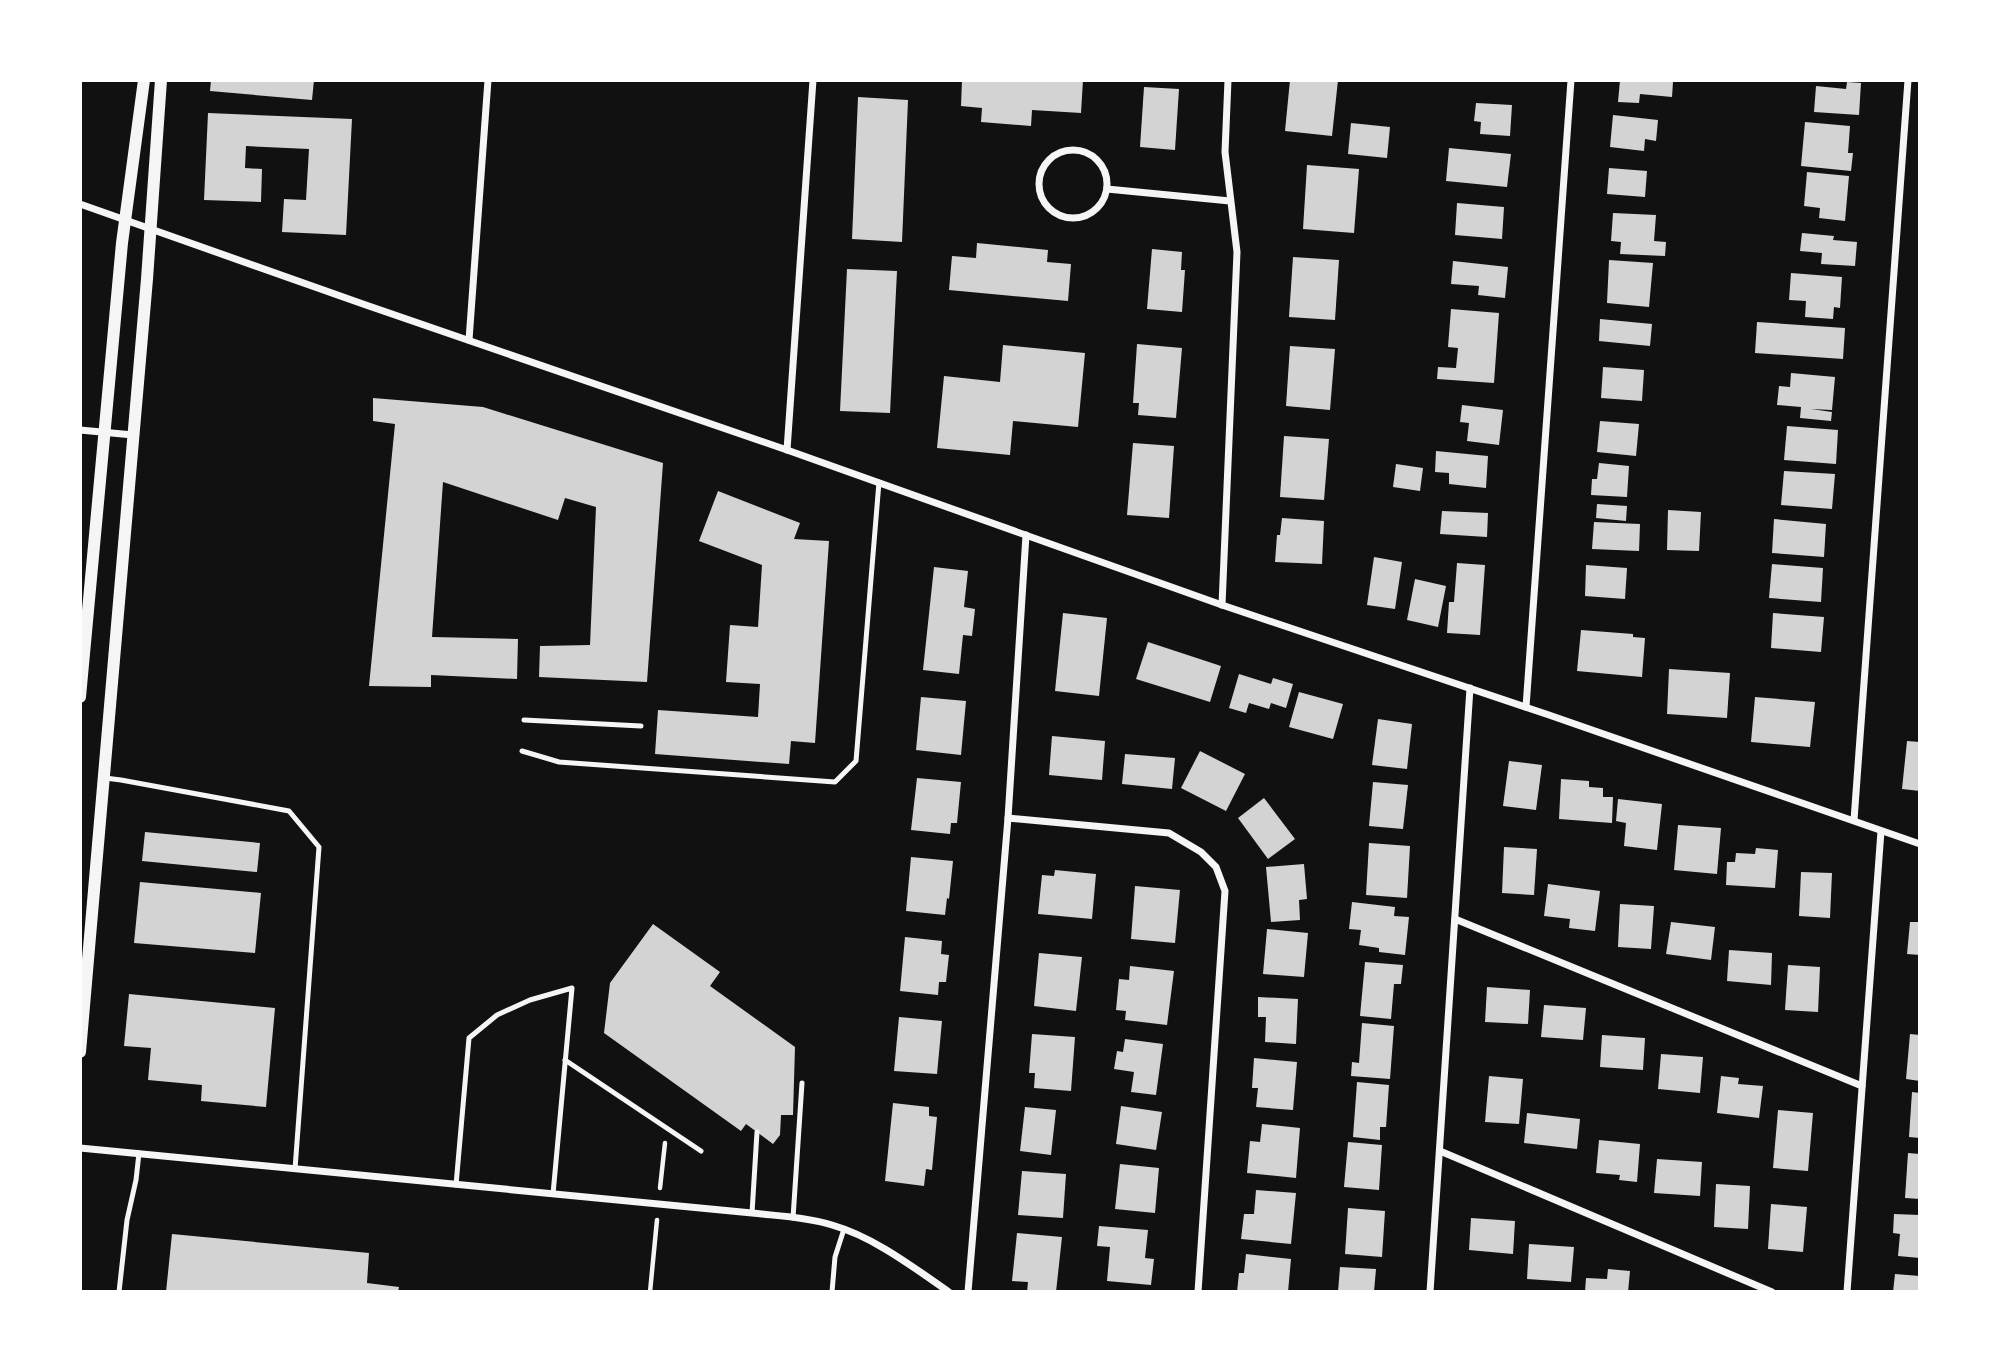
<svg xmlns="http://www.w3.org/2000/svg" width="2000" height="1372" viewBox="0 0 2000 1372" font-family="Arial,sans-serif">
<style>
.building{fill:#d3d3d3}
.lines{fill:none;stroke-linecap:round;stroke-linejoin:round}
.path{stroke:#f5f5f5;stroke-width:4.5}
.service{stroke:#f5f5f5;stroke-width:5}
.minor{stroke:#f5f5f5;stroke-width:7}
.tertiary{stroke:#f5f5f5;stroke-width:12}
</style>
<rect width="100%" height="100%" fill="#111"/>
<!-- building -->
<g class="building">
<polygon points="211,80 314,80 312,100 210,91"/>
<polygon points="962,80 1083,80 1081,113 1032,110 1031,126 981,122 982,108 961,106"/>
<polygon points="1290,80 1338,80 1332,136 1285,131"/>
<polygon points="1620,80 1673,82 1672,97 1640,94 1639,103 1618,102"/>
<polygon points="1847,82 1861,83 1859,115 1814,112 1816,86 1846,89"/>
<polygon points="1144,87 1179,89 1175,150 1140,147"/>
<polygon points="858,97 908,100 902,242 852,239"/>
<polygon points="1476,103 1512,105 1510,136 1480,134 1481,122 1474,121"/>
<polygon points="208,113 352,119 346,235 282,232 284,199 306,200 309,149 246,146 245,168 262,169 261,202 204,200"/>
<polygon points="1613,115 1658,120 1656,141 1645,139 1644,151 1610,147"/>
<polygon points="1805,122 1850,126 1848,153 1853,153 1851,171 1801,166"/>
<polygon points="1351,123 1390,127 1387,158 1348,154"/>
<polygon points="1449,148 1511,154 1507,187 1446,181"/>
<polygon points="1307,165 1359,169 1354,233 1303,229"/>
<polygon points="1609,168 1647,171 1645,197 1607,194"/>
<polygon points="1807,172 1849,176 1845,221 1819,218 1820,208 1804,206"/>
<polygon points="1457,203 1504,207 1502,239 1455,235"/>
<polygon points="1613,213 1656,215 1654,241 1666,242 1665,256 1620,254 1621,242 1611,241"/>
<polygon points="1802,233 1834,236 1833,240 1857,242 1855,266 1821,264 1822,253 1800,251"/>
<polygon points="977,243 1048,250 1047,262 1071,264 1068,301 949,290 952,256 976,258"/>
<polygon points="1152,249 1182,252 1181,270 1185,270 1182,312 1147,309"/>
<polygon points="1293,257 1339,260 1335,320 1289,317"/>
<polygon points="1609,260 1653,263 1649,307 1607,303"/>
<polygon points="1453,261 1508,267 1505,298 1478,295 1479,286 1451,284"/>
<polygon points="847,269 897,271 890,413 840,411"/>
<polygon points="1791,273 1842,277 1840,308 1834,307 1833,319 1805,317 1806,301 1789,300"/>
<polygon points="1451,309 1499,313 1494,383 1437,379 1438,367 1456,368 1458,348 1448,347"/>
<polygon points="1600,319 1652,324 1650,346 1599,341"/>
<polygon points="1757,322 1845,328 1843,359 1755,353"/>
<polygon points="1137,344 1182,348 1176,418 1138,415 1139,403 1133,403"/>
<polygon points="1003,345 1085,353 1078,427 1013,421 1010,455 937,448 944,376 1000,382"/>
<polygon points="1290,346 1335,349 1330,410 1286,406"/>
<polygon points="1603,367 1644,370 1642,401 1601,398"/>
<polygon points="1791,373 1835,377 1832,410 1811,409 1832,412 1831,421 1800,418 1801,407 1777,405 1779,386 1790,387"/>
<polygon points="373,398 483,407 663,463 647,682 539,677 540,646 590,645 596,507 565,498 558,520 443,482 432,637 518,639 517,679 431,675 431,687 369,686 395,424 373,421"/>
<polygon points="1462,405 1503,410 1499,445 1467,441 1469,423 1460,422"/>
<polygon points="1600,421 1639,424 1636,456 1597,452"/>
<polygon points="1787,426 1838,430 1836,464 1784,460"/>
<polygon points="1284,436 1329,439 1324,500 1280,497"/>
<polygon points="1133,443 1174,446 1169,518 1127,515"/>
<polygon points="1436,451 1488,456 1486,488 1449,484 1449,473 1435,472"/>
<polygon points="1599,463 1629,466 1627,497 1591,495 1592,479 1597,479"/>
<polygon points="1396,464 1423,468 1420,491 1393,487"/>
<polygon points="1784,471 1835,474 1832,509 1781,505"/>
<polygon points="718,491 800,523 794,539 829,541 815,743 791,741 789,764 655,754 658,710 758,717 760,684 726,682 730,625 758,627 762,565 699,541"/>
<polygon points="1597,504 1627,506 1626,521 1596,518"/>
<polygon points="1668,510 1701,512 1699,551 1667,550"/>
<polygon points="1442,511 1488,513 1487,537 1440,534"/>
<polygon points="1282,518 1324,521 1322,564 1275,562 1277,535 1280,535"/>
<polygon points="1774,519 1826,524 1824,557 1772,553"/>
<polygon points="1594,522 1640,524 1639,551 1592,549"/>
<polygon points="1374,557 1402,562 1395,609 1367,605"/>
<polygon points="1457,563 1485,565 1480,635 1447,633 1449,602 1454,602"/>
<polygon points="1772,564 1823,568 1821,602 1769,598"/>
<polygon points="1586,565 1627,568 1625,599 1585,596"/>
<polygon points="934,567 968,571 964,607 975,609 972,636 963,635 959,674 923,670"/>
<polygon points="1415,579 1446,586 1438,627 1407,620"/>
<polygon points="1063,613 1107,618 1099,696 1055,691"/>
<polygon points="1773,613 1824,617 1821,652 1771,648"/>
<polygon points="1581,630 1633,634 1633,637 1645,638 1642,677 1577,671"/>
<polygon points="1148,642 1221,666 1210,702 1136,679"/>
<polygon points="1669,669 1730,673 1727,718 1667,714"/>
<polygon points="1239,674 1271,684 1273,678 1293,684 1286,708 1271,703 1269,709 1249,703 1246,713 1229,708"/>
<polygon points="1299,692 1343,704 1333,739 1289,727"/>
<polygon points="921,697 966,701 961,755 916,750"/>
<polygon points="1755,697 1815,702 1810,747 1751,742"/>
<polygon points="1378,719 1412,724 1407,769 1372,765"/>
<polygon points="1052,736 1105,741 1102,780 1049,775"/>
<polygon points="1907,741 1920,742 1920,791 1902,789"/>
<polygon points="1200,751 1245,774 1226,811 1181,788"/>
<polygon points="1125,754 1175,758 1172,789 1122,784"/>
<polygon points="1509,761 1542,765 1536,810 1503,806"/>
<polygon points="917,778 961,782 957,823 951,823 950,834 911,830"/>
<polygon points="1561,779 1589,781 1589,787 1603,788 1603,797 1613,797 1612,823 1559,819"/>
<polygon points="1373,782 1408,785 1403,829 1369,826"/>
<polygon points="1264,798 1295,839 1268,859 1238,818"/>
<polygon points="1618,799 1662,804 1657,850 1624,846 1626,823 1616,821"/>
<polygon points="1678,825 1721,828 1717,874 1674,870"/>
<polygon points="145,832 260,843 257,872 142,861"/>
<polygon points="1369,843 1410,846 1407,898 1366,895"/>
<polygon points="1504,847 1537,849 1534,895 1502,893"/>
<polygon points="1756,848 1778,850 1775,888 1726,885 1727,862 1735,862 1736,853 1755,854"/>
<polygon points="911,857 953,861 949,899 947,898 945,915 906,911"/>
<polygon points="1304,864 1307,899 1299,900 1300,920 1271,922 1266,867"/>
<polygon points="1055,870 1096,874 1092,919 1038,914 1042,875 1054,876"/>
<polygon points="1801,872 1832,873 1830,918 1799,916"/>
<polygon points="140,882 261,893 255,953 134,943"/>
<polygon points="1548,884 1600,891 1595,931 1569,928 1570,919 1544,916"/>
<polygon points="1135,886 1180,890 1175,943 1131,939"/>
<polygon points="1352,902 1395,907 1394,916 1409,917 1405,955 1379,952 1379,948 1359,945 1361,930 1349,929"/>
<polygon points="1620,904 1654,906 1651,949 1618,947"/>
<polygon points="1671,922 1715,927 1711,960 1666,954"/>
<polygon points="1910,922 1920,922 1920,955 1907,954"/>
<polygon points="653,924 720,972 710,986 795,1047 793,1115 781,1115 780,1135 773,1144 746,1124 741,1131 604,1033 610,983"/>
<polygon points="1267,929 1308,933 1304,977 1263,974"/>
<polygon points="905,937 942,941 941,954 949,955 946,982 939,982 938,995 900,991"/>
<polygon points="1729,950 1772,953 1771,985 1727,981"/>
<polygon points="1039,953 1082,957 1076,1011 1034,1006"/>
<polygon points="1365,962 1403,965 1401,984 1394,984 1391,1019 1360,1016"/>
<polygon points="1788,965 1820,967 1818,1012 1785,1010"/>
<polygon points="1130,966 1174,971 1167,1025 1125,1020 1126,1011 1116,1010 1119,979 1129,980"/>
<polygon points="1487,987 1530,990 1528,1024 1485,1022"/>
<polygon points="129,994 275,1008 266,1107 201,1101 202,1085 148,1080 151,1048 124,1046"/>
<polygon points="1258,997 1298,999 1296,1044 1265,1042 1266,1017 1258,1017"/>
<polygon points="1544,1005 1586,1008 1583,1040 1541,1037"/>
<polygon points="899,1017 942,1021 937,1074 894,1071"/>
<polygon points="1362,1023 1394,1026 1390,1079 1351,1076 1352,1062 1359,1063"/>
<polygon points="1032,1034 1075,1037 1071,1091 1034,1088 1035,1073 1029,1073"/>
<polygon points="1910,1034 1920,1035 1920,1081 1906,1079"/>
<polygon points="1602,1035 1645,1038 1643,1070 1600,1067"/>
<polygon points="1125,1039 1163,1044 1156,1095 1131,1092 1134,1072 1114,1069 1117,1051 1123,1052"/>
<polygon points="1661,1054 1703,1057 1700,1093 1658,1089"/>
<polygon points="1254,1058 1297,1062 1293,1110 1256,1107 1258,1088 1252,1088"/>
<polygon points="1489,1076 1523,1079 1519,1124 1485,1122"/>
<polygon points="1721,1076 1739,1078 1738,1084 1763,1086 1759,1118 1717,1113"/>
<polygon points="1357,1082 1389,1085 1386,1127 1380,1127 1380,1140 1353,1137"/>
<polygon points="1912,1092 1920,1093 1920,1138 1909,1137"/>
<polygon points="893,1103 929,1107 929,1116 937,1117 932,1170 926,1169 924,1186 885,1181"/>
<polygon points="1121,1106 1162,1112 1156,1150 1116,1144"/>
<polygon points="1025,1107 1056,1110 1051,1155 1020,1151"/>
<polygon points="1778,1110 1813,1113 1808,1171 1773,1168"/>
<polygon points="1527,1113 1580,1119 1577,1149 1524,1143"/>
<polygon points="1262,1124 1300,1128 1296,1178 1247,1173 1250,1141 1260,1142"/>
<polygon points="1599,1140 1640,1144 1637,1182 1619,1180 1620,1175 1596,1173"/>
<polygon points="1348,1142 1382,1145 1379,1190 1344,1187"/>
<polygon points="1908,1153 1920,1154 1920,1199 1905,1198"/>
<polygon points="1657,1159 1702,1162 1700,1196 1654,1193"/>
<polygon points="1120,1164 1159,1168 1155,1213 1115,1209"/>
<polygon points="1022,1171 1066,1174 1063,1218 1018,1215"/>
<polygon points="1716,1184 1750,1186 1748,1229 1714,1227"/>
<polygon points="1256,1190 1296,1193 1291,1244 1241,1239 1244,1214 1254,1214"/>
<polygon points="1771,1204 1807,1207 1803,1252 1768,1249"/>
<polygon points="1348,1208 1385,1211 1382,1257 1345,1254"/>
<polygon points="1894,1214 1920,1215 1920,1258 1898,1256 1900,1234 1893,1233"/>
<polygon points="1471,1218 1515,1221 1513,1254 1469,1250"/>
<polygon points="1099,1226 1148,1230 1145,1258 1154,1259 1151,1285 1107,1281 1110,1247 1097,1246"/>
<polygon points="1017,1233 1062,1237 1056,1292 1027,1292 1028,1282 1012,1281"/>
<polygon points="172,1234 369,1253 367,1283 399,1287 398,1292 166,1292"/>
<polygon points="1529,1244 1574,1247 1571,1282 1527,1279"/>
<polygon points="1246,1254 1291,1259 1288,1292 1237,1292 1239,1273 1244,1273"/>
<polygon points="1340,1267 1376,1269 1374,1292 1338,1292"/>
<polygon points="1608,1269 1630,1271 1628,1292 1585,1292 1586,1278 1607,1279"/>
<polygon points="1895,1274 1920,1276 1920,1292 1893,1292"/>
</g>
<g class="lines">
<!-- path -->
<g class="path">
<polyline points="660,1188 665,1143"/>
<polyline points="650,1292 657,1220"/>
</g>
<!-- service -->
<g class="service">
<polyline points="524,720 641,726"/>
<polyline points="522,751 559,762 835,782 856,761 879,482"/>
<polyline points="105,778 121,780 289,811 319,847 295,1169"/>
<polyline points="565,1060 701,1151"/>
<polyline points="456,1185 469,1038 497,1015 530,1000 572,988 553,1194"/>
<polyline points="752,1213 757,1132"/>
<polyline points="793,1218 802,1083"/>
<polyline points="119,1292 127,1220 136,1180 139,1153"/>
<polyline points="832,1292 835,1257 844,1229"/>
</g>
<!-- minor -->
<g class="minor">
<circle cx="1073" cy="184" r="34"/>
<polyline points="1107,189 1230,201"/>
<polyline points="80,204 363,304 787,450 1222,605 1549,715 1920,844"/>
<polyline points="469,340 488,80"/>
<polyline points="80,430 133,435"/>
<polyline points="787,450 813,80"/>
<polyline points="1222,605 1237,252 1225,152 1228,80"/>
<polyline points="1526,707 1571,80"/>
<polyline points="1008,818 1169,833 1201,852 1216,867 1225,891 1198,1292"/>
<polyline points="1854,820 1908,80"/>
<polyline points="1455,919 1862,1086"/>
<path d="M80 1148 752 1213C778 1216 806 1217 832 1225 874 1237 913 1267 949 1292"/>
<polyline points="1440,1151 1772,1292"/>
<polyline points="968,1292 1008,818 1026,535"/>
<polyline points="1430,1292 1470,688"/>
<polyline points="1847,1292 1881,831"/>
</g>
<!-- tertiary -->
<g class="tertiary">
<polyline points="80,697 122,243 144,80"/>
<polyline points="80,1052 147,279 161,80"/>
</g>
</g>
<!-- border -->
<rect width="2000" height="1372" fill="none" stroke="#ffffff" stroke-width="164"/>
</svg>
